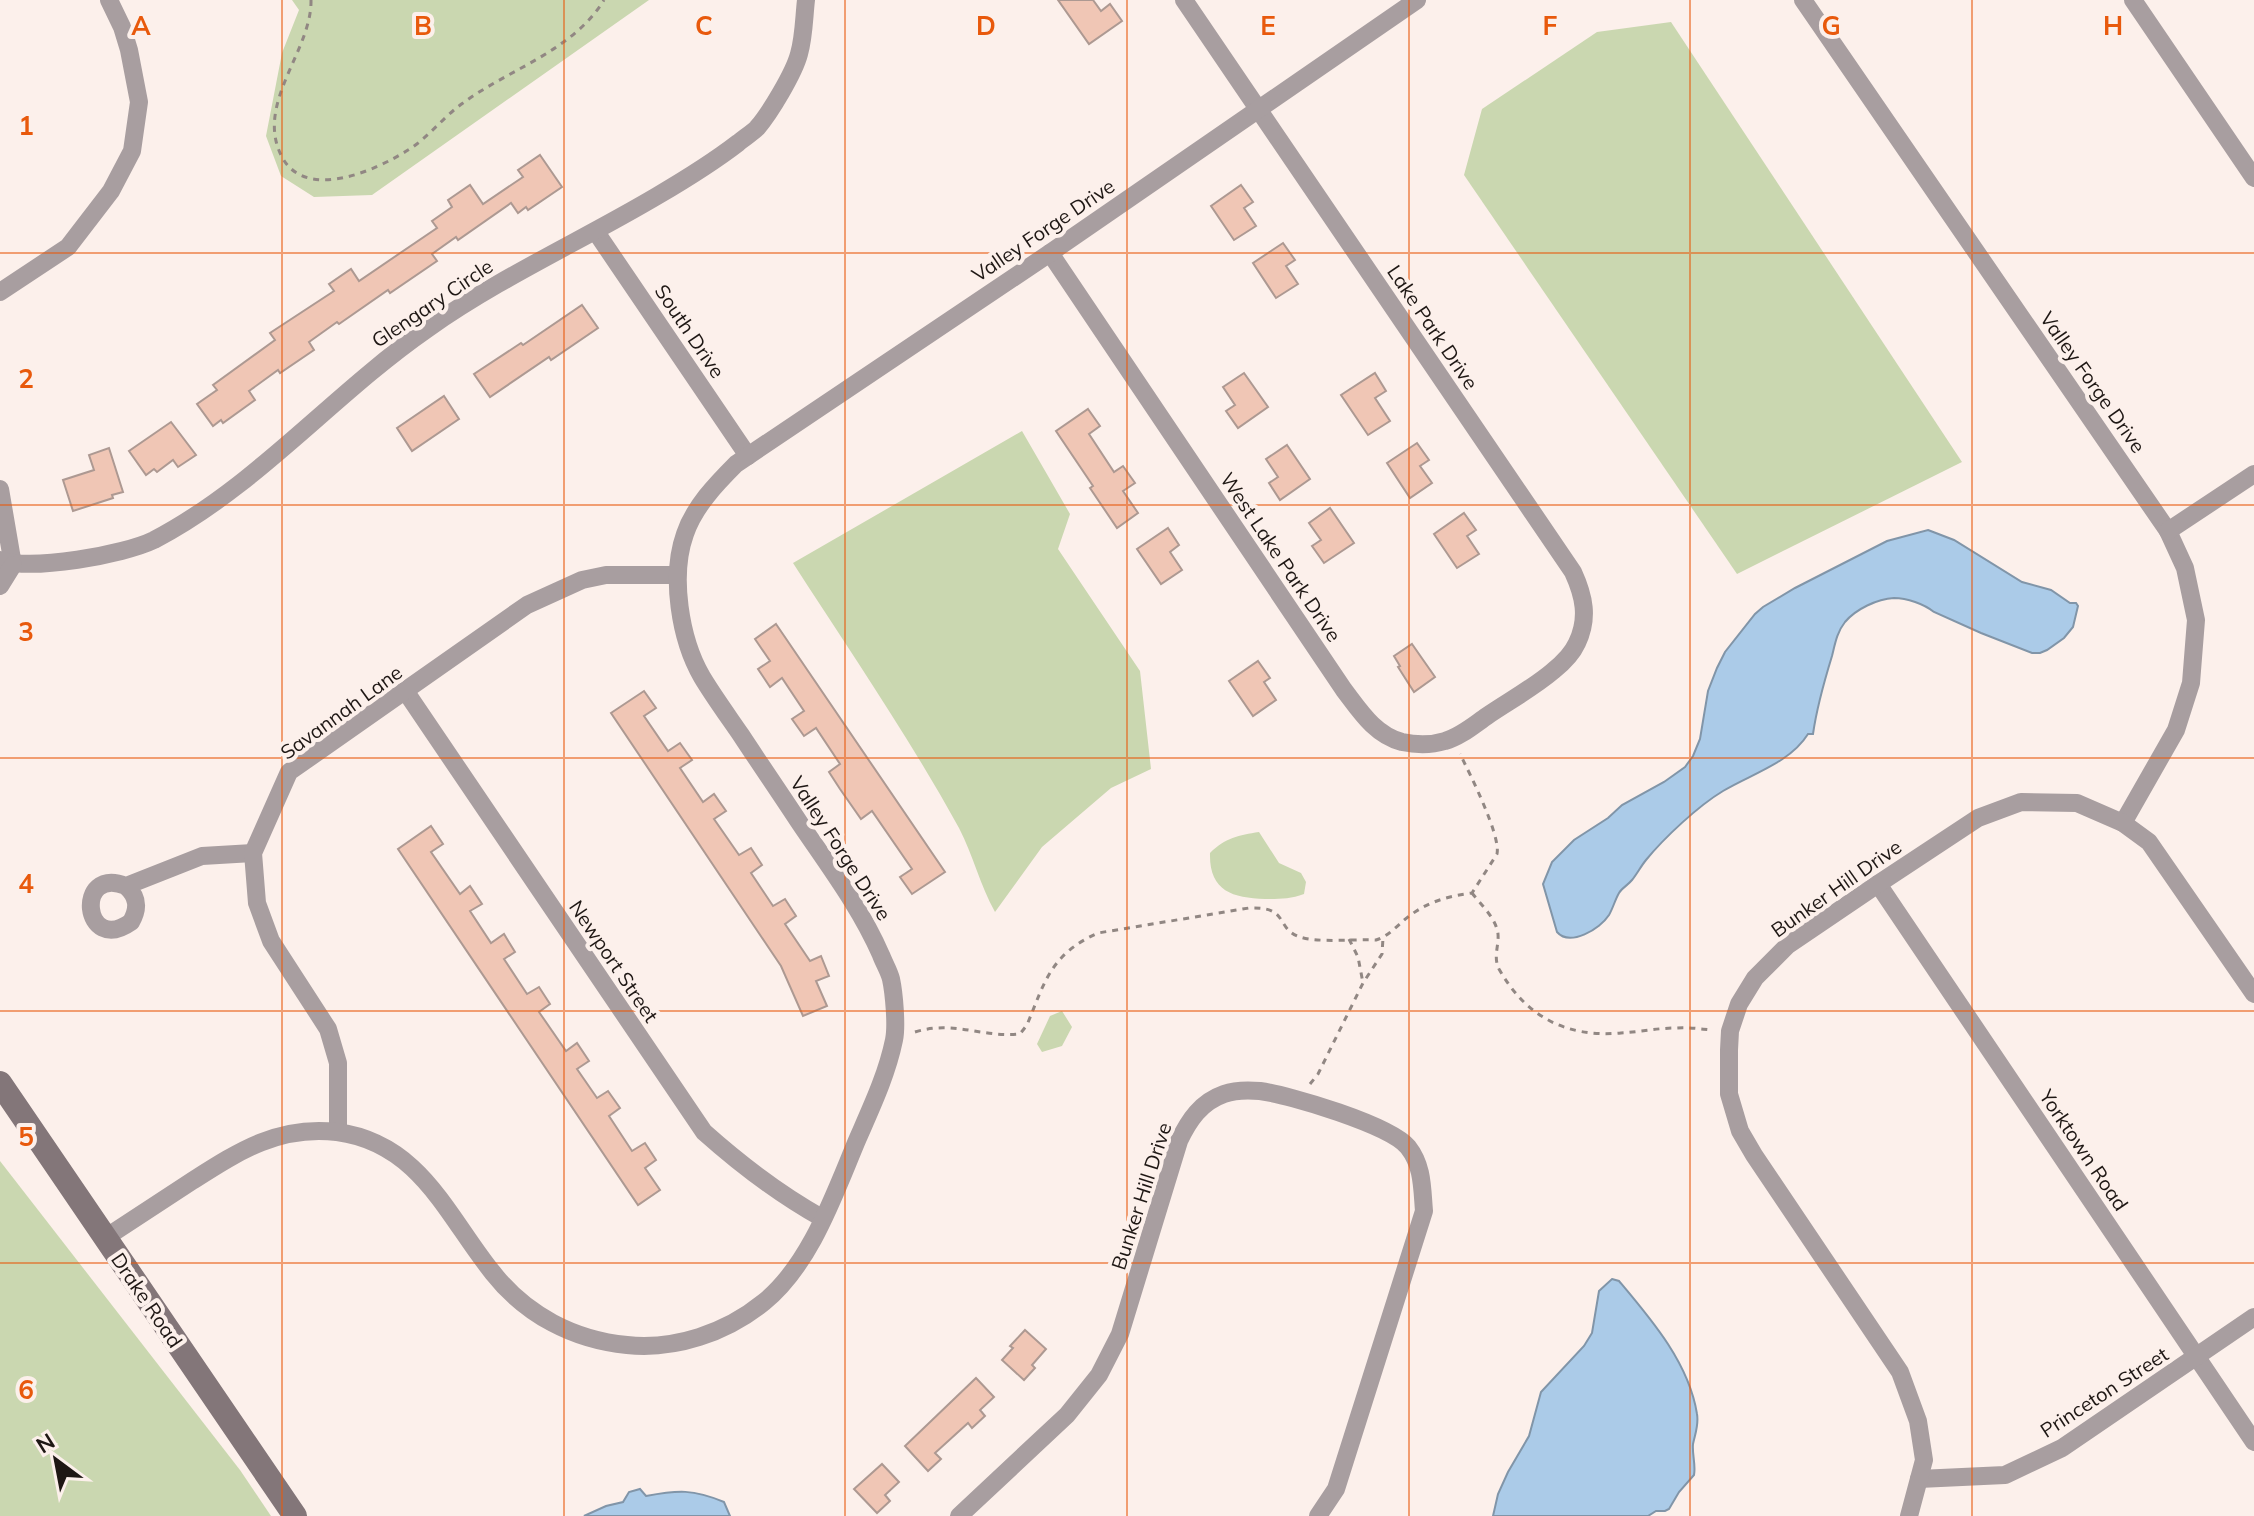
<svg xmlns="http://www.w3.org/2000/svg" width="2254" height="1516" viewBox="0 0 2254 1516" font-family="Mulish,sans-serif">
<style>
.green{fill:#cad7b0}
.water{fill:#abcbe8;stroke:#8195a8;stroke-width:2}
.building{fill:#f0c6b5;stroke:#ad9992;stroke-width:2}
.lines{fill:none;stroke-linecap:round;stroke-linejoin:round}
.path{stroke:#918783;stroke-width:3;stroke-dasharray:6 6;stroke-linecap:butt}
.street{stroke:#a89ea0;stroke-width:18}
.secondary{stroke:#837679;stroke-width:24}
.grid{fill:none;stroke:#e8590c;stroke-width:2;stroke-opacity:0.55}
.labels{text-anchor:middle;dominant-baseline:central;stroke-width:8;stroke-linejoin:round;paint-order:stroke}
.street-label{font-size:20px;fill:#1e1714;stroke:#fcf0eb}
.grid-label{font-size:26px;text-anchor:middle;font-weight:bold;fill:#e8590c;stroke:#fcf0eb;stroke-width:8;stroke-linejoin:round;paint-order:stroke}
</style>
<rect width="100%" height="100%" fill="#fcf0eb"/>
<!-- green -->
<g class="green">
<polygon points="292,0 649,0 372,195 314,197 281,176 266,136 282,53 299,10"/>
<polygon points="1671,22 1962,462 1737,574 1464,175 1482,109 1597,32"/>
<path d="M1022 431 1070 514 1058 549 1140 671 1151 769 1111 788 1042 847 995 912C980 885 973 855 959 828 909 737 849 650 793 563Z"/>
<path d="M1259 832 1279 863 1301 873 1306 882 1304 894C1290 899 1280 899 1265 899 1232 898 1209 891 1210 853 1225 838 1239 835 1259 832Z"/>
<polygon points="1062,1011 1072,1027 1062,1046 1042,1052 1037,1044 1050,1016"/>
<polygon points="0,1161 240,1470 271,1516 0,1516"/>
</g>
<!-- water -->
<g class="water">
<path d="M1928 530 1954 540 2022 582 2051 590 2070 603H2076L2078 606 2073 627 2064 638 2047 650 2040 653H2032L1981 633 1934 612C1924 604 1907 598 1894 598 1877 599 1856 609 1845 622 1837 632 1835 644 1832 656 1824 682 1817 706 1813 734H1808C1790 763 1751 774 1723 791 1698 806 1664 838 1646 860 1641 866 1637 874 1632 880 1628 885 1622 888 1619 893 1615 900 1613 908 1609 915 1600 929 1570 947 1557 932L1543 884 1552 862 1574 840 1608 818 1622 805 1664 782 1685 767 1693 756 1700 739 1708 691 1717 668 1725 652 1755 614 1763 607 1795 588 1887 541Z"/>
<path d="M1612 1279 1619 1281C1651 1319 1689 1363 1697 1414 1699 1425 1695 1434 1693 1444 1692 1455 1696 1465 1694 1475L1679 1492 1669 1509 1665 1511H1656L1648 1516H1493L1498 1494 1508 1472 1529 1436 1541 1392 1584 1346 1592 1333 1599 1291Z"/>
<path d="M640 1489 646 1496C678 1490 693 1489 724 1502L730 1516H584L606 1506 623 1502 629 1492Z"/>
</g>
<!-- building -->
<g class="building">
<polygon points="1058,0 1093,0 1101,11 1110,4 1122,21 1089,44"/>
<polygon points="540,155 562,187 528,210 526,207 518,213 511,203 458,240 456,237 432,254 437,261 390,293 388,290 339,324 337,322 309,342 314,350 280,373 278,370 249,391 255,400 223,423 221,420 213,426 197,404 217,390 213,385 275,340 270,333 334,291 329,284 351,269 359,281 437,228 432,221 452,207 448,200 470,185 483,204 523,177 518,170"/>
<polygon points="1241,185 1253,202 1244,208 1256,226 1234,240 1211,206"/>
<polygon points="1283,243 1295,260 1286,266 1298,284 1276,298 1253,263"/>
<polygon points="582,305 598,328 551,360 549,357 490,397 474,374 521,343 523,345"/>
<polygon points="1244,373 1268,407 1238,428 1226,411 1235,405 1223,387"/>
<polygon points="1375,373 1386,391 1375,398 1390,421 1368,435 1341,395"/>
<polygon points="444,396 459,419 412,451 397,428"/>
<polygon points="1088,409 1100,426 1089,434 1114,472 1123,466 1135,483 1123,491 1138,513 1117,528 1090,488 1093,486 1056,431"/>
<polygon points="171,422 196,455 178,467 173,460 157,472 154,469 146,475 129,451"/>
<polygon points="1417,443 1429,460 1420,466 1432,483 1410,498 1387,463"/>
<polygon points="1287,445 1310,479 1280,500 1269,483 1278,477 1266,459"/>
<polygon points="109,448 123,492 112,495 113,498 73,511 63,480 94,470 89,455"/>
<polygon points="1330,508 1354,543 1324,563 1312,546 1321,540 1309,523"/>
<polygon points="1464,513 1476,530 1467,536 1479,554 1457,568 1434,534"/>
<polygon points="1168,528 1179,545 1170,552 1182,570 1161,584 1137,549"/>
<polygon points="776,624 945,872 912,894 900,877 912,869 872,811 861,819 840,789 829,772 840,764 816,728 804,736 792,719 804,711 782,678 770,687 758,669 770,661 755,639"/>
<polygon points="1412,644 1435,677 1414,692 1398,667 1400,666 1394,656"/>
<polygon points="1258,661 1270,678 1264,682 1276,700 1253,716 1229,681"/>
<polygon points="644,691 656,708 644,716 668,751 680,743 692,760 680,768 703,802 714,794 726,811 714,819 739,855 751,848 762,865 751,873 773,906 785,899 796,916 785,924 810,961 821,956 829,976 816,981 827,1006 803,1016 781,966 611,713"/>
<polygon points="431,826 443,844 431,852 460,894 470,886 482,904 470,911 491,943 504,934 515,952 504,959 527,994 539,987 550,1004 539,1012 566,1051 577,1043 589,1061 577,1069 597,1098 608,1091 620,1108 609,1116 632,1151 645,1143 656,1160 645,1168 660,1190 638,1205 398,849"/>
<polygon points="1025,1330 1046,1349 1032,1365 1035,1368 1024,1380 1002,1360 1013,1348 1010,1346"/>
<polygon points="976,1378 994,1397 980,1410 985,1416 972,1428 968,1423 935,1453 941,1459 928,1471 905,1446"/>
<polygon points="882,1464 899,1482 885,1495 890,1501 877,1513 854,1489"/>
</g>
<g class="lines">
<!-- path -->
<g class="path">
<path d="M311 0C312 51 254 104 282 157 306 202 377 170 408 150 428 138 443 117 463 103 509 69 573 51 604 0"/>
<path d="M1472 893C1481 905 1496 918 1498 934 1499 946 1493 957 1499 969 1526 1017 1567 1038 1621 1033 1639 1032 1657 1028 1676 1028 1688 1027 1700 1029 1712 1030"/>
<polyline points="1349,939 1358,957 1363,983"/>
<path d="M915 1032C953 1020 983 1038 1020 1034L1027 1025C1045 981 1051 954 1098 933L1249 908C1290 906 1275 929 1300 937 1317 943 1356 939 1376 940 1390 936 1400 922 1412 914 1430 901 1450 896 1472 893L1497 854C1501 836 1470 774 1460 754"/>
<polyline points="1310,1084 1318,1074 1363,983 1382,954 1383,938"/>
</g>
<!-- street -->
<g class="street">
<polyline points="1803,0 2168,531 2185,568 2196,620 2191,683 2176,730 2123,823"/>
<polyline points="2133,0 2254,178"/>
<polyline points="596,232 748,456"/>
<path d="M1050 253 1344 690C1360 711 1375 735 1402 742 1416 745 1432 745 1445 741 1460 737 1474 725 1487 716 1509 701 1533 688 1553 671 1563 663 1572 654 1577 643 1589 618 1584 596 1573 572L1184 0"/>
<polyline points="0,292 68,247 111,191 132,151 139,102 129,50 122,27 109,0"/>
<polyline points="0,489 13,565"/>
<polyline points="2168,531 2254,474"/>
<path d="M0 560C32 571 123 555 154 540 257 486 332 395 427 329 499 278 581 241 657 196 686 179 712 163 738 143 744 138 752 133 757 128 770 113 794 73 799 54 804 37 804 17 806 0"/>
<polyline points="0,586 13,565"/>
<path d="M406 692 704 1132C741 1165 779 1194 822 1218"/>
<polyline points="1878,884 2254,1442"/>
<path d="M126 886C138 897 139 908 131 922 83 956 74 865 126 886L202 856 253 853"/>
<polyline points="338,1132 338,1063 328,1029 271,941 257,903 253,853 289,772 527,605 582,580 606,575 677,575"/>
<path d="M105 1238C134 1219 163 1200 192 1181 239 1151 279 1125 337 1132 420 1143 447 1216 493 1273 526 1315 574 1340 627 1345 675 1350 726 1333 764 1302 811 1264 835 1192 858 1138 872 1106 887 1074 894 1040 897 1026 894 993 891 979 889 971 884 963 881 955 860 907 828 865 799 822 780 793 760 764 741 735 728 716 714 697 702 677 680 639 670 576 685 534 694 507 716 484 736 464L1050 253 1417 0"/>
<polyline points="1919,1479 2005,1475 2062,1448 2254,1317"/>
<path d="M959 1516 1067 1415 1099 1375 1120 1334 1179 1141C1189 1120 1201 1102 1224 1094 1235 1090 1249 1090 1260 1091 1290 1095 1390 1125 1408 1147 1423 1166 1422 1188 1424 1211L1336 1489 1318 1516"/>
<polyline points="1909,1516 1924,1460 1918,1421 1900,1372 1754,1155 1740,1131 1729,1094 1729,1050 1730,1031 1739,1004 1755,978 1788,945 1878,884 1978,818 2021,802 2077,803 2123,823 2149,842 2254,994"/>
</g>
<!-- secondary -->
<polyline class="secondary" points="0,1083 295,1516"/>
</g>
<!-- grid -->
<path class="grid" d="M282 0V1516M564 0V1516M845 0V1516M1127 0V1516M1409 0V1516M1690 0V1516M1972 0V1516M0 253H2254M0 505H2254M0 758H2254M0 1011H2254M0 1263H2254"/>
<g class="labels">
<!-- street labels -->
<g class="street-label">
<text transform="translate(1043 230) rotate(-34)">Valley Forge Drive</text>
<text transform="translate(432 303) rotate(-34)">Glengary Circle</text>
<text transform="translate(1433 327) rotate(56)">Lake Park Drive</text>
<text transform="translate(690 331) rotate(56)">South Drive</text>
<text transform="translate(2093 382) rotate(55)">Valley Forge Drive</text>
<text transform="translate(1281 557) rotate(56)">West Lake Park Drive</text>
<text transform="translate(341 712) rotate(-36)">Savannah Lane</text>
<text transform="translate(841 848) rotate(57)">Valley Forge Drive</text>
<text transform="translate(1836 888) rotate(-35)">Bunker Hill Drive</text>
<text transform="translate(614 961) rotate(56)">Newport Street</text>
<text transform="translate(2084 1150) rotate(56)">Yorktown Road</text>
<text transform="translate(1141 1196) rotate(-72)">Bunker Hill Drive</text>
<text transform="translate(147 1300) rotate(56)">Drake Road</text>
<text transform="translate(2104 1392) rotate(-33)">Princeton Street</text>
</g>
</g>
<g class="grid-label">
<text x="141" y="35">A</text>
<text x="423" y="35">B</text>
<text x="704" y="35">C</text>
<text x="986" y="35">D</text>
<text x="1268" y="35">E</text>
<text x="1550" y="35">F</text>
<text x="1831" y="35">G</text>
<text x="2113" y="35">H</text>
<text x="26" y="135">1</text>
<text x="26" y="388">2</text>
<text x="26" y="641">3</text>
<text x="26" y="893">4</text>
<text x="26" y="1146">5</text>
<text x="26" y="1399">6</text>
</g>
<!-- north arrow -->
<g transform="translate(56 1460) rotate(328)" stroke="#fcf0eb" stroke-width="6" paint-order="stroke">
<path d="M0-6L14 30L0 20L-14 30Z" fill="#1e1714"/>
<text y="-12" font-size="22" font-weight="bold" text-anchor="middle" fill="#1e1714">N</text>
</g>
</svg>
